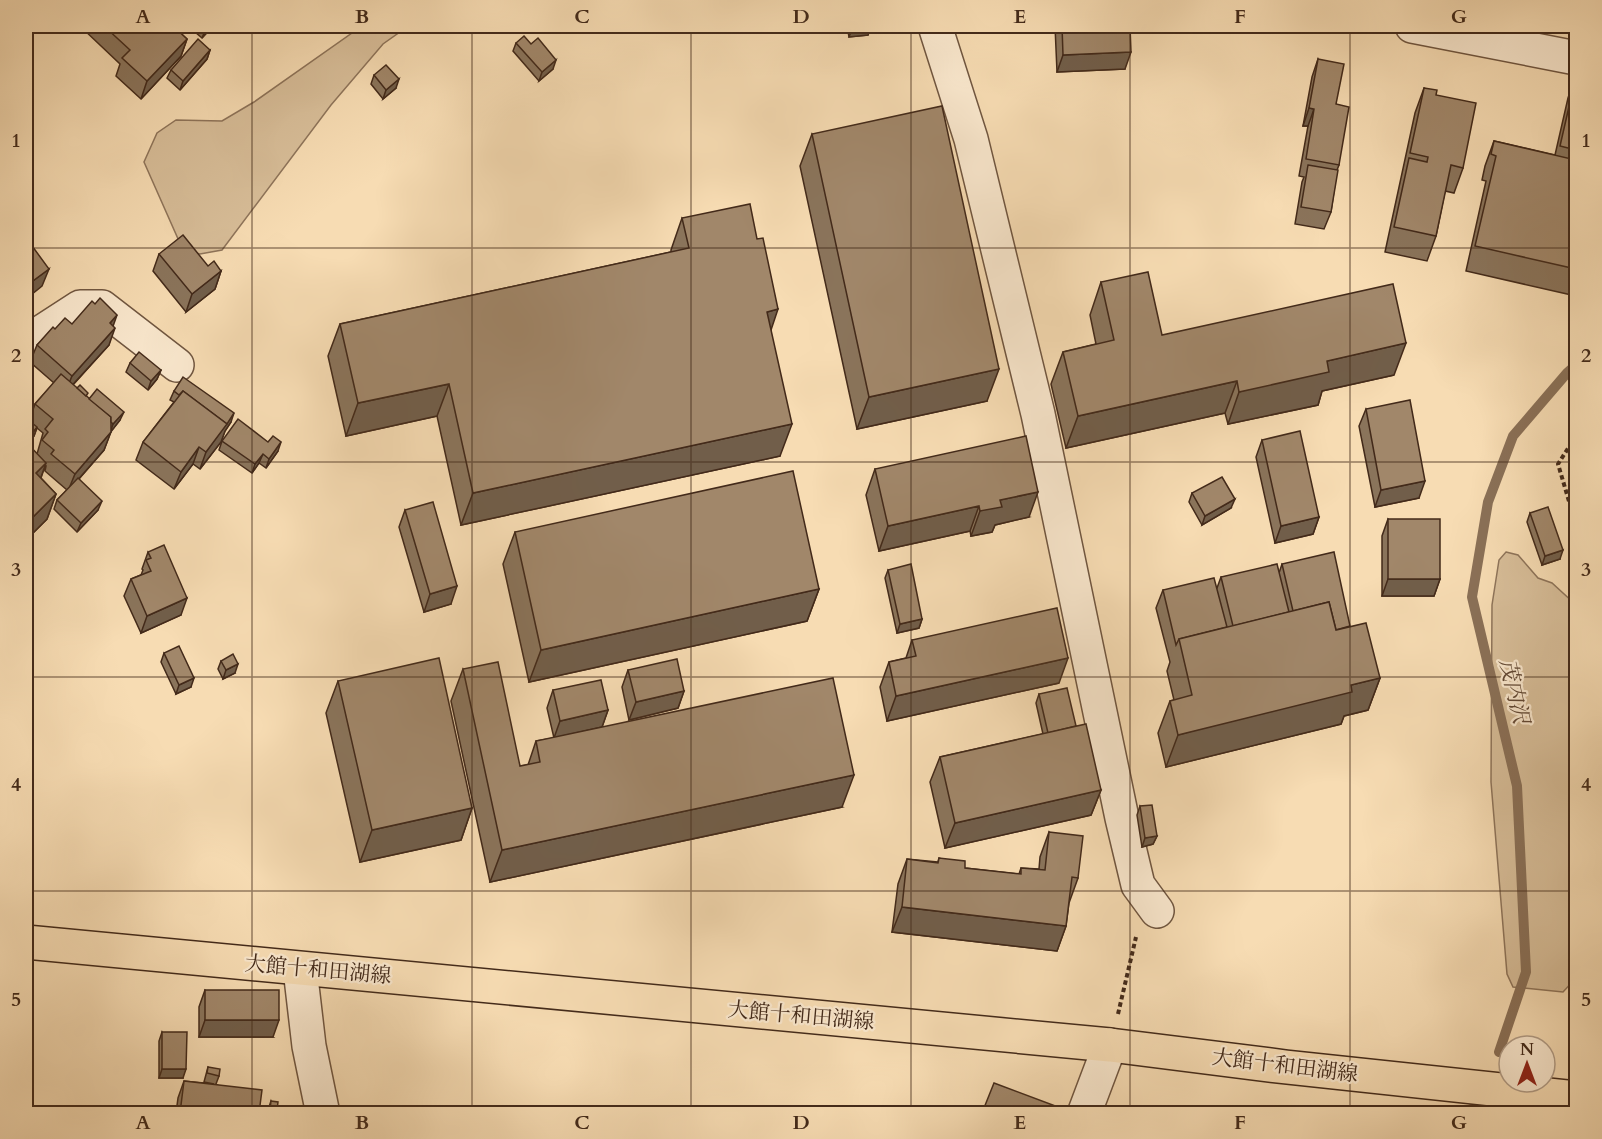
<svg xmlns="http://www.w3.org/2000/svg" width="1602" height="1139" viewBox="0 0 1602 1139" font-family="Cardo,'Noto Serif JP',serif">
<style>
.green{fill:#d8be99;stroke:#8e745a;stroke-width:1.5}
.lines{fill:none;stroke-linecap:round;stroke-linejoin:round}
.stream{stroke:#8a7057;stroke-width:10}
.minor-casing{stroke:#705640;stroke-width:36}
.major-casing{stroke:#432a1a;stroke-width:36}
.path{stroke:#432a1a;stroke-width:4;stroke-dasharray:4.5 3;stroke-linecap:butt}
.minor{stroke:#fae8ce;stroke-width:33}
.major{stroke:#f7dcb3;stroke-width:33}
.wall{fill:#8a745b;stroke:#432a1a;stroke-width:1.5;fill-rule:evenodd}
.shaded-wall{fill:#715e4a;stroke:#432a1a;stroke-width:1.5}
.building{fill:#a1876a;stroke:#432a1a;stroke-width:1.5}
.grid{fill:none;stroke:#432a1a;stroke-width:1.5;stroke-opacity:0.55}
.labels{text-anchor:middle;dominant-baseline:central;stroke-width:4.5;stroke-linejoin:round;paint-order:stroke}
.street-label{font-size:21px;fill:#432a1a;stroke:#fae8ce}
.water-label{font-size:22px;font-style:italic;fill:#614733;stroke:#fae8ce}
.neatline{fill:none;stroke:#432a1a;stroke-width:2}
.grid-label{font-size:20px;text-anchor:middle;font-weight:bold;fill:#432a1a}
</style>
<rect width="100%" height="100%" fill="#f7dcb3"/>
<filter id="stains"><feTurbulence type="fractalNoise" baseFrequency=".00333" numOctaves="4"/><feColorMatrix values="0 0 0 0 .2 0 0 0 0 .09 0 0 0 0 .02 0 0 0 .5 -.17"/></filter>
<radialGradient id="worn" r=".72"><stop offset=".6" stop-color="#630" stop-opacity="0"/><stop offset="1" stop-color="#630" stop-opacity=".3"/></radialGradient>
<!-- green -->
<g class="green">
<polygon points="362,26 404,26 404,29 383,44 331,105 222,250 200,254 183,250 144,162 157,133 176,120 222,121 254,102"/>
<polygon points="1506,552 1518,555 1538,578 1552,583 1575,604 1575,979 1563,992 1513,987 1507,974 1491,782 1492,605 1499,560"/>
</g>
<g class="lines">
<!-- stream -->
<g class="stream">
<polyline points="1499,1052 1526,972 1517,786 1472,597 1488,502 1513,436 1567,373 1576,365"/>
<polyline points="1469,1114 1471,1109"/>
</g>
<defs>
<g id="minor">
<polyline points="935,26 971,139 1038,414 1122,818 1138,885 1157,911"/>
<polyline points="1412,26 1576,58"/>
<polyline points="26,342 80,307 102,307 177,365"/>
<polyline points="300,969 309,1046 323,1114"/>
<polyline points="1084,1114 1110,1045"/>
</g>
<polyline id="major" points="26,942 1110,1045 1286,1067 1576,1098"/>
</defs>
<!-- minor casing -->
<use href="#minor" class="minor-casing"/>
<!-- major casing -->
<use href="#major" class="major-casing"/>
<!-- path -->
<g class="path">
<polyline points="1576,436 1558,464 1576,525"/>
<polyline points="1118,1014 1136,937"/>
</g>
<!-- minor -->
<use href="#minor" class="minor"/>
<!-- major -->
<use href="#major" class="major"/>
</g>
<!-- wall -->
<g class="wall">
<polygon points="82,26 173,26 187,39 181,56 141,99 116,76 120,64 82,28"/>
<polygon points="188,26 213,26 202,38"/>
<polygon points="847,26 871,26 868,35 849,37"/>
<polygon points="1055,26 1130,26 1125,69 1057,72"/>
<polygon points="516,43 531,44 553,69 539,81 513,51"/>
<polygon points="210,50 207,59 180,90 167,78 171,70"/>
<polygon points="1318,59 1336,104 1339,165 1337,170 1331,212 1324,229 1295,224 1302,182 1304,177 1299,176 1308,126 1303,126 1312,77"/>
<polygon points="374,75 396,88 383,99 371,84"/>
<polygon points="1576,75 1576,296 1466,271 1486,181 1482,180 1485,166 1494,141 1555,155 1568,98"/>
<polygon points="1424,88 1436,95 1463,168 1454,193 1445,191 1436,236 1427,261 1385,252 1415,113"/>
<polygon points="812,134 987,401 857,429 800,166"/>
<polygon points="682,218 771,330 780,456 461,525 437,416 346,436 328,356 340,324 671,252 671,250"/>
<polygon points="159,254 208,266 221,271 215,289 186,312 153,271"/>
<polygon points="1101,282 1162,335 1394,375 1322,391 1318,405 1228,424 1225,413 1066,448 1051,384 1063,352 1096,344 1090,315"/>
<path d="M72 324 113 326 109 345 73 385 87 397 120 420 111 431 104 450 79 479 98 510 77 532 54 509 57 500 67 490 45 471 46 466H45L41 478 56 494 47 519 26 540V418L29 421 35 404 54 383 30 362 37 345 55 329ZM37 428 43 433 37 454 27 444 34 436Z"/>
<polygon points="130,363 161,370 157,379 148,390 126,372"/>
<polygon points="174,391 231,422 225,431 221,442 200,469 193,464 174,489 136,460 143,442 174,402 170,400"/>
<polygon points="1366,409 1419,498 1375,507 1359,426"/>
<polygon points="1262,440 1319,517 1313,534 1275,543 1256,457"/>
<polygon points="222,441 268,442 278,451 266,468 259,463 252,473 219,450"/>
<polygon points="875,469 1029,517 995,525 992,532 971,536 970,531 879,551 866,495"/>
<polygon points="1192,493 1231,508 1202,525 1189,502"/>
<polygon points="405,510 451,604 424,612 399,527"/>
<polygon points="1530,513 1560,559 1542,565 1527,522"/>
<polygon points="1388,519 1440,579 1434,596 1382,596 1382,536"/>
<polygon points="515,532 819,589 807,621 529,682 503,564"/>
<polygon points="148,552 181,615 141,633 124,596 131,579 141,575 143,570 142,569"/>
<polygon points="1282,564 1350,627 1380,678 1368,710 1344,716 1341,724 1166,767 1158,733 1170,701 1174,700 1167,671 1170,662 1156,608 1163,590 1217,588 1221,577 1279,573"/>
<polygon points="888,570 922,619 919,628 897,633 885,578"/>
<polygon points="912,640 1059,683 887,721 880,687 889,662 906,658"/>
<polygon points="164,653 191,687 176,694 161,662"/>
<polygon points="221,661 235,673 223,679 218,669"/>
<polygon points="463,669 520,766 528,765 536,741 554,738 547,708 553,690 608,710 602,727 842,807 490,882 451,701"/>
<polygon points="628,670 684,691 678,708 629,720 622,687"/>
<polygon points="338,681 472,808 461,840 360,862 326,713"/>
<polygon points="1039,694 1076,726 1101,790 1091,815 945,848 930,782 940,757 1043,734 1036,703"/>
<polygon points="1140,806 1157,836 1153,844 1142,847 1137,815"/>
<polygon points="1049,832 1078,878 1069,903 1066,926 1057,951 892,932 898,884 907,859 938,862 939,858 965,868 1019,874 1021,868 1039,869 1040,857"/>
<polygon points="205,990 273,1037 199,1037 199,1007"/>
<polygon points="162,1032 183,1078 159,1078 159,1041"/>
<polygon points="208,1067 219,1076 216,1084 259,1113 176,1113 178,1098 184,1081 214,1084 204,1082"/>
<polygon points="271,1101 276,1113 267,1113"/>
</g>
<!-- shaded-wall -->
<g class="shaded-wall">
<polygon points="207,26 213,26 202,38"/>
<polygon points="871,26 868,35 849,37 852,29"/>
<polygon points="187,39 181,56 141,99 147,81"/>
<polygon points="210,50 207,59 180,90 183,81"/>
<polygon points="1131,52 1125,69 1057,72 1063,55"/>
<polygon points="556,60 553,69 539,81 542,72"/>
<polygon points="399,79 396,88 383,99 386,90"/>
<polygon points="1309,108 1314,109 1308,126 1303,126"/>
<polygon points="49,269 42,286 26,299 26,286"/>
<polygon points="221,271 215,289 186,312 192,294"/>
<polygon points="778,309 767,342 767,312"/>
<polygon points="117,315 111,332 110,323"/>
<polygon points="115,328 109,345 65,393 72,376"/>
<polygon points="1406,343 1394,375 1322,391 1318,405 1228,424 1239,392 1327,361"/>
<polygon points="999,369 987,401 857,429 869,397"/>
<polygon points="161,370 157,379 148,390 151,381"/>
<polygon points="1237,381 1225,413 1066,448 1078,416"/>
<polygon points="449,384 437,416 346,436 358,403"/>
<polygon points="124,412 120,420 110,433 113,424"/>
<polygon points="234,413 231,422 225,431 221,442 200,469 206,452"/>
<polygon points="792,424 780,456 461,525 473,493"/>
<polygon points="37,427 34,436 26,446 26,441"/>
<polygon points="111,432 104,450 68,491 75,474"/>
<polygon points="281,442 278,451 266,468 269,459"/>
<polygon points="199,447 193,464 174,489 181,472"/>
<polygon points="263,454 259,463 252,473 255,464"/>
<polygon points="46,463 37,488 36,473"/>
<polygon points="1425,481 1419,498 1375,507 1381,490"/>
<polygon points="1038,492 1029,517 995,525 992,532 971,536 980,511 1000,500"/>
<polygon points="56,494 47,519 26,540 26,524"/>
<polygon points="1235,499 1231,508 1202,525 1205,516"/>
<polygon points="102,501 98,510 77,532 81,523"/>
<polygon points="979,506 970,531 879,551 888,526"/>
<polygon points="1319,517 1313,534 1275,543 1281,526"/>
<polygon points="1563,550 1560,559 1542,565 1545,556"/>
<polygon points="1388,579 1440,579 1434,596 1382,596"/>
<polygon points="457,586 451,604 424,612 430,594"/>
<polygon points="819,589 807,621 529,682 541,650"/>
<polygon points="187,598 181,615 141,633 147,616"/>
<polygon points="922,619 919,628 897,633 900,624"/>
<polygon points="1068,658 1059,683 887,721 896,696"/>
<polygon points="238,664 235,673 223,679 226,670"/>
<polygon points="194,678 191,687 176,694 179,685"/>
<polygon points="1380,678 1368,710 1344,716 1341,724 1166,767 1178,735 1351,685"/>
<polygon points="684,691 678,708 629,720 636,702"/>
<polygon points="608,710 602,727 554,738 560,721"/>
<polygon points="854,775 842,807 490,882 502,850"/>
<polygon points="1101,790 1091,815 945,848 955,823"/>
<polygon points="472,808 461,840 360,862 372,830"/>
<polygon points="1157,836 1153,844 1142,847 1145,838"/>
<polygon points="902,907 1066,926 1057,951 892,932"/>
<polygon points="205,1020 279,1020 273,1037 199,1037"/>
<polygon points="162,1069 186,1069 183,1078 159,1078"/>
<polygon points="270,1109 277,1110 276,1113 269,1113"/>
</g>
<!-- building -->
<g class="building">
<polygon points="104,26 173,26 187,39 147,81 122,58 130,50"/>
<polygon points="852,26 871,26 852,29"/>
<polygon points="1062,26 1130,26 1131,52 1063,55"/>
<polygon points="524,36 531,44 538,38 556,60 542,72 516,43"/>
<polygon points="198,39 210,50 183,81 171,70"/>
<polygon points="1318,59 1344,64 1336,104 1349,107 1339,165 1306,159 1314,109 1309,108"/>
<polygon points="386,65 399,79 386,90 374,75"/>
<polygon points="1576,76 1576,150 1560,146"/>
<polygon points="1424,88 1437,90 1436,95 1476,103 1463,168 1451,165 1436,236 1394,227 1409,158 1427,162 1428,157 1410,153"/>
<polygon points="942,106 999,369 869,397 812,134"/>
<polygon points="1494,141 1576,160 1576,269 1475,246 1496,156 1491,154"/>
<polygon points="1308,165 1338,170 1331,212 1301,207"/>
<polygon points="750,204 757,239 763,238 778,309 767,312 792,424 473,493 449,384 358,403 340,324 689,248 682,218"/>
<polygon points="26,229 31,237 27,239 49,269 26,286"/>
<polygon points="183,235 208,266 214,261 221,271 192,294 159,254"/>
<polygon points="1148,272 1162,335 1393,284 1406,343 1327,361 1329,372 1239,392 1237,381 1078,416 1063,352 1114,340 1101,282"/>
<polygon points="100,298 117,315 110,323 115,328 72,376 37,345 53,327 55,329 65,318 72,324 92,301 95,304"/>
<polygon points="139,352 161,370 151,381 130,363"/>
<polygon points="61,374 111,417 111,432 75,474 51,454 54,450 42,440 48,432 45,429 53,419 35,404"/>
<polygon points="183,377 234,413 227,424 183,391 179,395 174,391"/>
<polygon points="80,385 88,393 86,396 77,388"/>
<polygon points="97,389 124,412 113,424 111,422 111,417 89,399"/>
<polygon points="183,391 227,424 206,452 199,447 181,472 143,442"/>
<polygon points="1410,400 1425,481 1381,490 1366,409"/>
<polygon points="26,418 37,427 26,441"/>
<polygon points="238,419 268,442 273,436 281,442 269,459 263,454 255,464 222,441"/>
<polygon points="1300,431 1319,517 1281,526 1262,440"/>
<polygon points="1026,436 1038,492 1000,500 1002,507 980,511 979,506 888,526 875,469"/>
<polygon points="26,442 46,463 36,473 56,494 26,524"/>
<polygon points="793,471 819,589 541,650 515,532"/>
<polygon points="1222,477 1235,499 1205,516 1192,493"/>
<polygon points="78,478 102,501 81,523 57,500"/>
<polygon points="433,502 457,586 430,594 405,510"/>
<polygon points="1548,507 1563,550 1545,556 1530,513"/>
<rect x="1388" y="519" width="52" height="60"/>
<polygon points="164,545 187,598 147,616 131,579 151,571 146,560 151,558 148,552"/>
<polygon points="1334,552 1350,626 1336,630 1329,602 1293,611 1282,564"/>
<polygon points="911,564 922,619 900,624 888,570"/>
<polygon points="1277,564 1289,612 1233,626 1221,577"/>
<polygon points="1214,578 1227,627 1179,639 1176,645 1163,590"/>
<polygon points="1329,602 1336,630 1366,623 1380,678 1351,685 1352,692 1178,735 1170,701 1192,695 1179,639"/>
<polygon points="1057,608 1068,658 896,696 889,662 916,656 912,640"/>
<polygon points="179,646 194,678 179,685 164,653"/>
<polygon points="233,654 238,664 226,670 221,661"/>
<polygon points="439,658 472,808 372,830 338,681"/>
<polygon points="677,659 684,691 636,702 628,670"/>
<polygon points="498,662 520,766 540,762 536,741 833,678 854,775 502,850 463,669"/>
<polygon points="601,680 608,710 560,721 553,690"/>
<polygon points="1067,688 1076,726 1048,733 1039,694"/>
<polygon points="1086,724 1101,790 955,823 940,757"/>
<polygon points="1152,805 1157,836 1145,838 1140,806"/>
<polygon points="1049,832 1083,836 1078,878 1072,877 1066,926 902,907 907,859 938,863 939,858 965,861 965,868 1021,874 1021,868 1045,870"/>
<rect x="205" y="990" width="74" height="30"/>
<polygon points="162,1032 187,1032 186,1069 162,1069"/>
<polygon points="208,1067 220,1069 219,1076 207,1073"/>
<polygon points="184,1081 262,1090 259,1113 180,1113"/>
<polygon points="994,1083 1066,1110 1065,1113 982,1113"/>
<polygon points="271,1101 278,1102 277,1110 270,1109"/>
</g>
<!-- grid -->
<path class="grid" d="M252 26V1114M472 26V1114M691 26V1114M911 26V1114M1130 26V1114M1350 26V1114M26 248H1576M26 462H1576M26 677H1576M26 891H1576"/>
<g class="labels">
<!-- street labels -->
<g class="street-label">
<text transform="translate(318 970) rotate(5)">大館十和田湖線</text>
<text transform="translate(801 1016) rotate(5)">大館十和田湖線</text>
<text transform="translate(1285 1066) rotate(7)">大館十和田湖線</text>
</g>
<!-- water labels -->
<g class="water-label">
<text transform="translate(1514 691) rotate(77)">茂内沢</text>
</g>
</g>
<!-- margin -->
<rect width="1602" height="1139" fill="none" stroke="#f7dcb3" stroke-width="66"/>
<!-- north arrow -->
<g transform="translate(1527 1064)"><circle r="28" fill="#fae8ce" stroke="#b19c86" stroke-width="1.5"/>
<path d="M0-4.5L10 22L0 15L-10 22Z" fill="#8f2418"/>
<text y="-9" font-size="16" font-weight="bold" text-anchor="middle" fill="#432a1a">N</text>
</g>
<rect x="33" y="33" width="1536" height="1073" class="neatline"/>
<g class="grid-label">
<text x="143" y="23">A</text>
<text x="362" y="23">B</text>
<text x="582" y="23">C</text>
<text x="801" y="23">D</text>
<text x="1020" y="23">E</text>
<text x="1240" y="23">F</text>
<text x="1459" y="23">G</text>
<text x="16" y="147">1</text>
<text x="1586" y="147">1</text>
<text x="16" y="362">2</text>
<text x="1586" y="362">2</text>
<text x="16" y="576">3</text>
<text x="1586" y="576">3</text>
<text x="16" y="791">4</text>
<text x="1586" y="791">4</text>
<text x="16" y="1006">5</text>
<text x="1586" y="1006">5</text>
<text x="143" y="1129">A</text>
<text x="362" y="1129">B</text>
<text x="582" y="1129">C</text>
<text x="801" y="1129">D</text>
<text x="1020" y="1129">E</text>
<text x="1240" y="1129">F</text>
<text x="1459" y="1129">G</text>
</g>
<rect width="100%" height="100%" filter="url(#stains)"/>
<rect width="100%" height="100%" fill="url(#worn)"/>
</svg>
